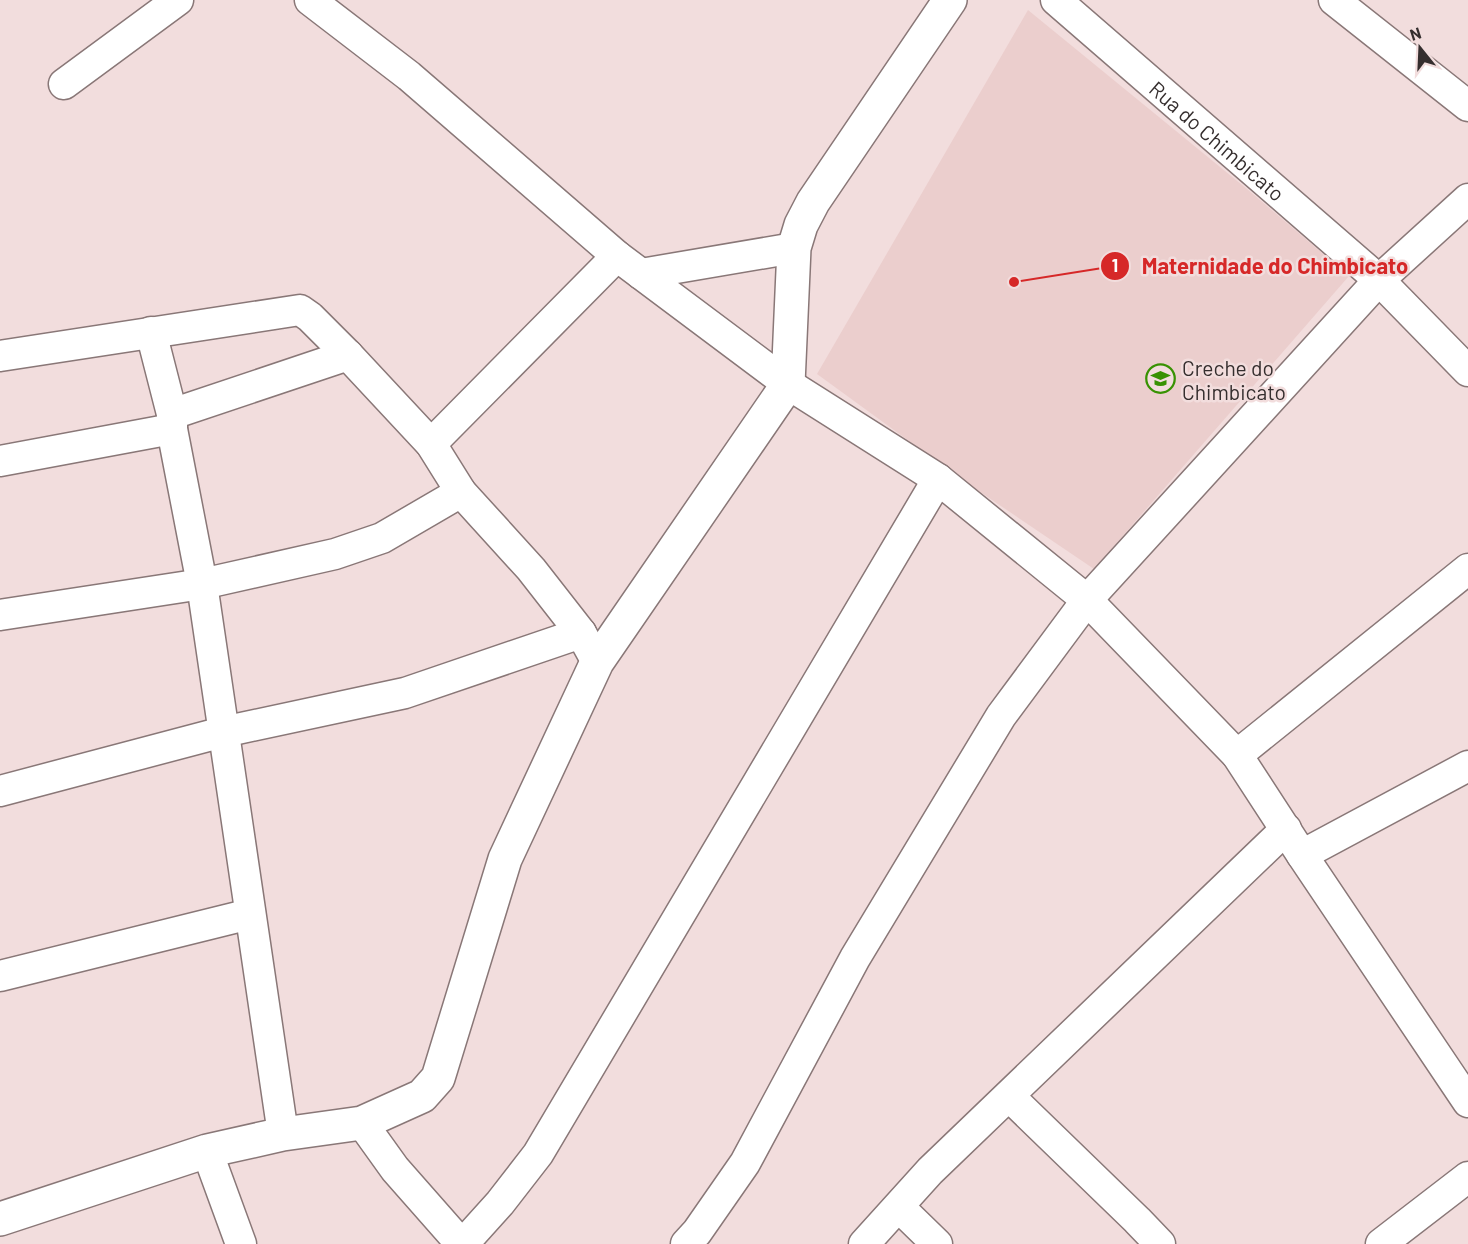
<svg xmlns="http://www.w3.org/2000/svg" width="1468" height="1244" viewBox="0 0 1468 1244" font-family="Barlow,sans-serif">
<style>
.built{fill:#ebcecd}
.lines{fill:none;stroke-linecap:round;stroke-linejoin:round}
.minor-casing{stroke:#897777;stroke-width:33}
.tertiary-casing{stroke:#897777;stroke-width:36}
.minor{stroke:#fff;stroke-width:30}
.tertiary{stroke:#fff;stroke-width:33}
.labels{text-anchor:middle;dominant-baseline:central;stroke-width:5;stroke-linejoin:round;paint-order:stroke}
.street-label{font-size:21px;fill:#352e2e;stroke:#f2dddd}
.poi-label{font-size:21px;fill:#352e2e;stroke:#f2dddd;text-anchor:start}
.leader{fill:none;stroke:#d62828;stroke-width:2}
.callout-dot{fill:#d62828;stroke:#f2dddd;stroke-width:2}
.mark-label{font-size:18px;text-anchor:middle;font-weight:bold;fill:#fff}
.callout-label{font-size:22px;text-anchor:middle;font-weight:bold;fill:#d62828;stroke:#f2dddd;stroke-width:5;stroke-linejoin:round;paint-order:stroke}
</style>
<rect width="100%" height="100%" fill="#f2dddd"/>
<!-- built -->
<polygon class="built" points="1028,10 1247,189 1349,276 1094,569 964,481 817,374"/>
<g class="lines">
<defs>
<g id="minor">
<polyline points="310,0 409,76 617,256 788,384 938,479 1087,600 1237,755 1302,855 1468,1102"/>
<path id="s1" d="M1056 0 1379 280 1468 371"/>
<polyline points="1334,0 1468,106"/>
<polyline points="64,84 178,0"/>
<polyline points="641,274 794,248"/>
<polyline points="151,332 172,414 172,429 202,584 283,1134"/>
<polyline points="0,356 300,310 310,317 348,355 431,444 461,492 531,569 581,633 597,662"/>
<polyline points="172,414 348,355"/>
<polyline points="431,444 617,256"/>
<polyline points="0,461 172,429"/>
<polyline points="0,615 202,584 335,554 382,538 461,492"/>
<polyline points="1237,755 1468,569"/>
<polyline points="0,791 223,732 405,693 581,633"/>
<polyline points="1302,855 1468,766"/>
<polyline points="0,976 250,914"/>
<polyline points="1009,1096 1137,1220 1160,1244"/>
<polyline points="362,1123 395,1169 461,1244"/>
<polyline points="207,1151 241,1244"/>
<polyline points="899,1207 937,1244"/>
<polyline points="463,1244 500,1203 538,1154 938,479"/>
<polyline points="686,1244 697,1232 745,1163 855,958 1001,716 1087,600 1379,280 1468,199"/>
<polyline points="864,1244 930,1171 1286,829"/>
<polyline points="1381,1244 1468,1177"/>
</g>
<polyline id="tertiary" points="0,1219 207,1151 283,1134 362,1123 422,1096 438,1078 505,859 597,662 788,384 794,248 801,225 813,202 950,0"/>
</defs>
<!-- minor casing -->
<use href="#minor" class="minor-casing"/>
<!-- tertiary casing -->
<use href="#tertiary" class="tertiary-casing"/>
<!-- minor -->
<use href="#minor" class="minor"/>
<!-- tertiary -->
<use href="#tertiary" class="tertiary"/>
</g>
<!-- icons -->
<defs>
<symbol id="school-ring" viewBox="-11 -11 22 22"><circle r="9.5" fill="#f2dddd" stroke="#389203" stroke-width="1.5"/><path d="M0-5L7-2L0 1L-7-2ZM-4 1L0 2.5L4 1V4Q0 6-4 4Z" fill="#389203"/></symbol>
</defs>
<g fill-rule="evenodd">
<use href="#school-ring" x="1144" y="362" width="33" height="33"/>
</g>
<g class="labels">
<!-- street labels -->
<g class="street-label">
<text stroke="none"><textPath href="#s1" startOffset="214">Rua do Chimbicato</textPath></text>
</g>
<!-- poi labels -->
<g class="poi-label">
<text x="1182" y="367">Creche do<tspan x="1182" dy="24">Chimbicato</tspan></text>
</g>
</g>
<!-- callouts -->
<path class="leader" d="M1014 282L1115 266"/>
<g class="callout-dot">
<circle cx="1014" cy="282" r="6"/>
<circle cx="1115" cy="266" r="15"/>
</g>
<g class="mark-label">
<text x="1115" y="272">1</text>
</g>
<g class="callout-label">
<text x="1275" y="274">Maternidade do Chimbicato</text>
</g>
<!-- north arrow -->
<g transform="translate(1420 48) rotate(342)" stroke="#f2dddd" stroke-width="4.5" paint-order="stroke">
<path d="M0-4.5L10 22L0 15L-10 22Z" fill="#352e2e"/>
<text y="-9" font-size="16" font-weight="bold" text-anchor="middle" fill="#352e2e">N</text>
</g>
</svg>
